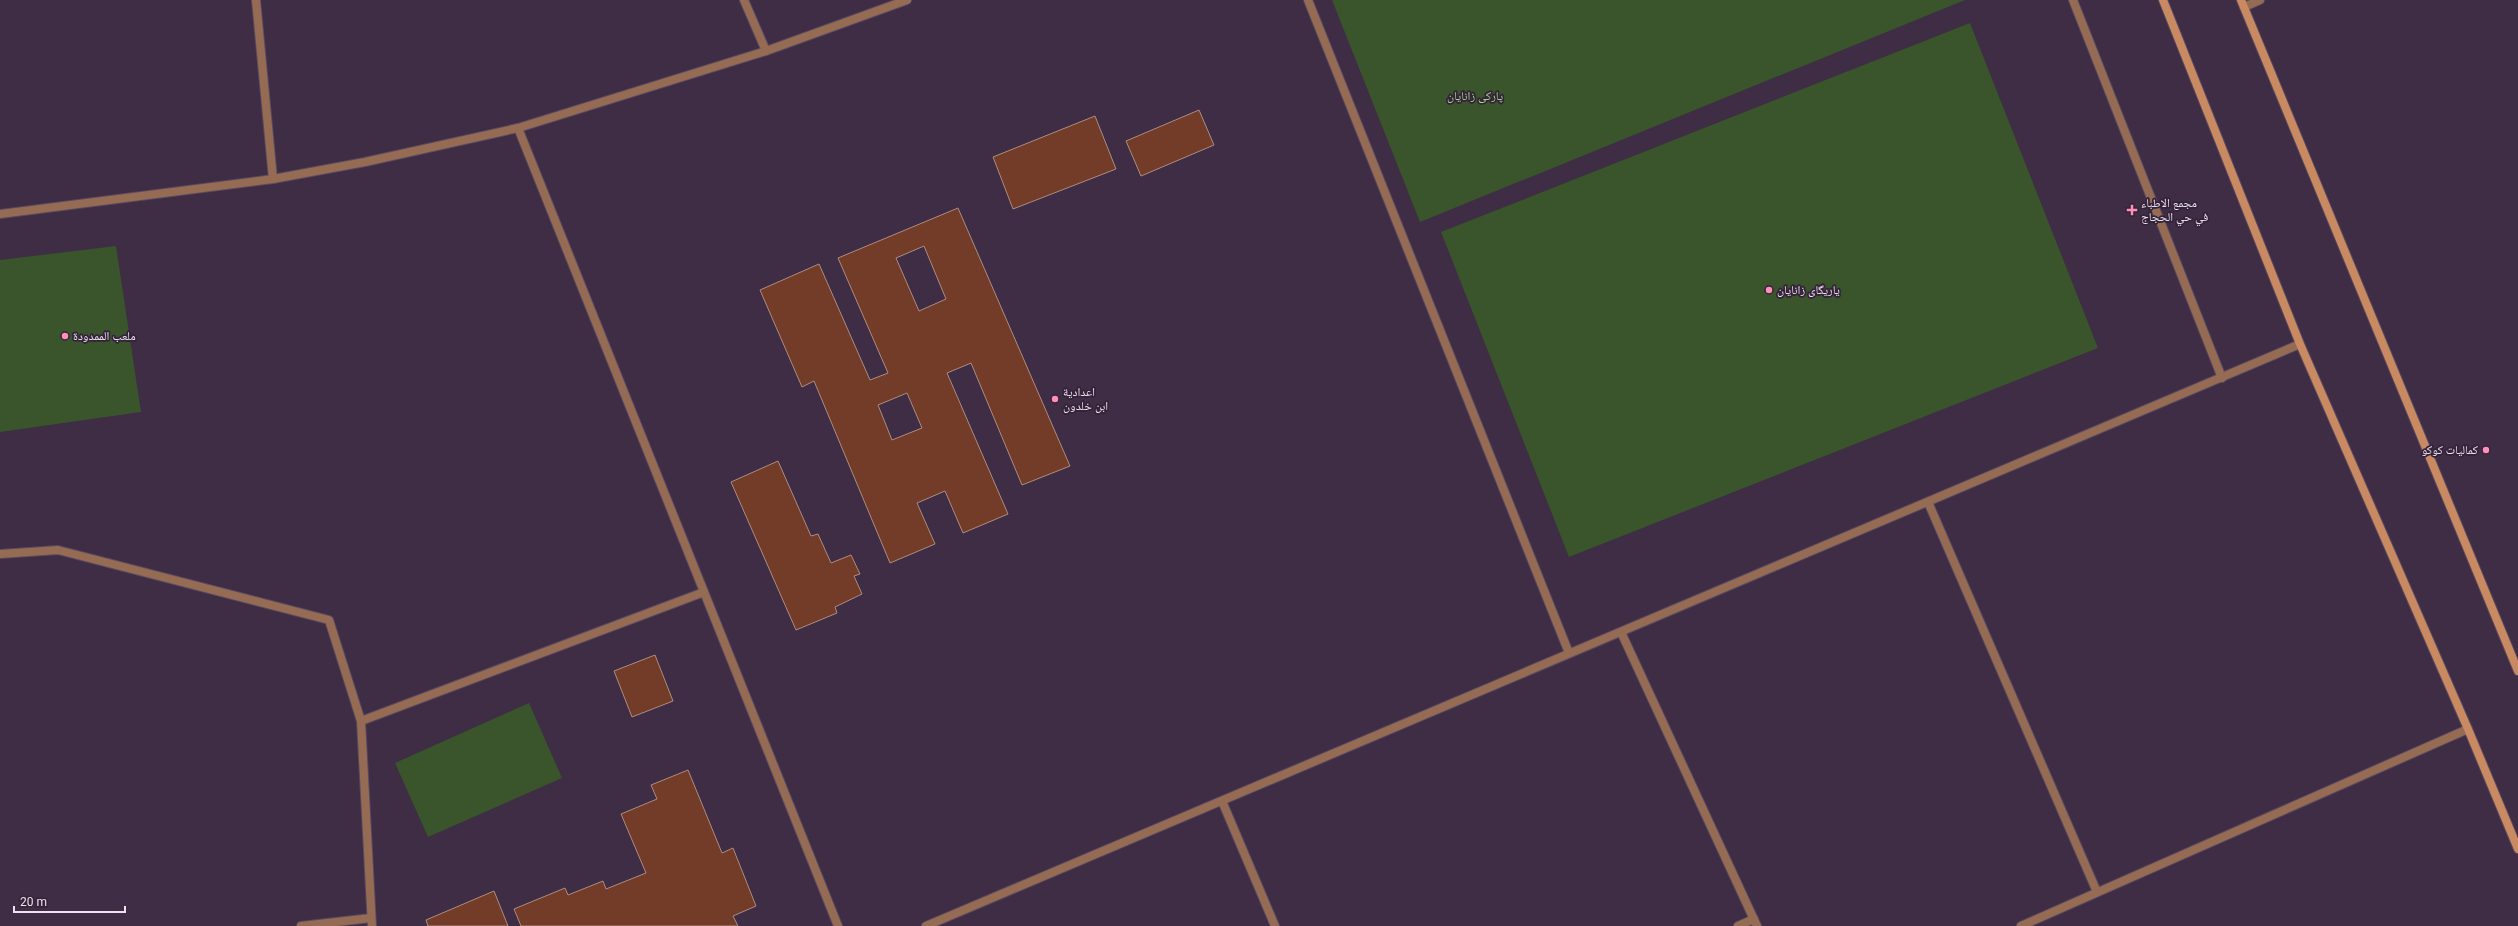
<svg xmlns="http://www.w3.org/2000/svg" width="2518" height="926" viewBox="0 0 2518 926" font-family="Roboto,'Noto Naskh Arabic',sans-serif">
<style>
.green{fill:#3a542c}
.building{fill:#733c29;stroke:#ae8c80;fill-rule:evenodd}
.lines{fill:none;stroke-linecap:round;stroke-linejoin:round}
.street-casing{stroke:#5a4a60;stroke-width:10}
.secondary-casing{stroke:#5a4a60;stroke-width:10}
.street{stroke:#956c53;stroke-width:8}
.secondary{stroke:#ca8a61;stroke-width:8}
.poi-dot{fill:#ff8eba;stroke:#342339;stroke-width:1.5}
.labels{text-anchor:middle;dominant-baseline:central;stroke-width:3.5;stroke-linejoin:round;paint-order:stroke}
.park-label{font-size:12px;fill:#a8d98f;stroke:#342339}
.poi-label{font-size:12px;fill:#ede2f0;stroke:#342339;text-anchor:start}
</style>
<rect width="100%" height="100%" fill="#3e2d44"/>
<!-- green -->
<g class="green">
<polygon points="1332,0 1965,0 1420,222"/>
<polygon points="1970,23 2098,348 1569,557 1441,232"/>
<polygon points="116,246 141,412 0,432 0,260"/>
<polygon points="529,703 562,778 428,837 395,763"/>
</g>
<!-- building -->
<g class="building">
<polygon points="1199,110 1214,145 1141,176 1126,141"/>
<polygon points="1095,116 1116,169 1013,209 993,157"/>
<path d="M958 208 1070 466 1022 485 971 363 947 373 1008 514 963 533 945 491 917 503 935 544 890 563 814 381 802 387 760 290 819 264 870 380 888 373 838 258ZM924 246 946 299 919 311 896 258ZM907 393 922 428 892 440 878 405Z"/>
<polygon points="778,461 811,536 818,534 831,563 851,555 860,574 854,576 862,594 835,607 837,613 796,630 731,482"/>
<polygon points="655,655 673,701 632,717 614,671"/>
<polygon points="688,770 722,853 733,848 756,906 733,916 738,926 521,926 514,909 565,888 568,895 603,881 606,889 646,873 621,814 657,799 651,785"/>
<polygon points="494,891 508,926 428,926 426,920"/>
</g>
<g class="lines">
<defs>
<g id="street">
<polyline points="256,0 273,179"/>
<polyline points="744,0 766,51"/>
<polyline points="1308,0 1569,653"/>
<polyline points="2073,0 2222,378"/>
<polyline points="2244,7 2260,0"/>
<polyline points="518,128 838,926"/>
<polyline points="0,214 273,179 365,162 518,128 766,51 907,0"/>
<polyline points="1928,502 2097,892"/>
<polyline points="0,554 58,550 329,620 361,721 372,926"/>
<polyline points="1621,632 1757,926"/>
<polyline points="361,721 704,592"/>
<polyline points="1222,801 1275,926"/>
<polyline points="301,926 371,918"/>
<polyline points="926,926 2300,344"/>
<polyline points="1738,926 1754,919"/>
<polyline points="2021,926 2468,729"/>
</g>
<g id="secondary">
<polyline points="2163,0 2300,344 2468,729 2518,849"/>
<polyline points="2241,0 2518,671"/>
</g>
</defs>
<!-- street casing -->
<use href="#street" class="street-casing"/>
<!-- secondary casing -->
<use href="#secondary" class="secondary-casing"/>
<!-- street -->
<use href="#street" class="street"/>
<!-- secondary -->
<use href="#secondary" class="secondary"/>
</g>
<!-- markers -->
<g class="poi-dot">
<path d="M2130 204h4v4h4v4h-4v4h-4v-4h-4v-4h4z"/>
<circle cx="1769" cy="290" r="4"/>
<circle cx="65" cy="336" r="4"/>
<circle cx="1055" cy="399" r="4"/>
<circle cx="2486" cy="450" r="4"/>
</g>
<g class="labels">
<!-- park labels -->
<g class="park-label">
<text x="1475" y="96">پارکی زانایان</text>
</g>
<!-- poi labels -->
<g class="poi-label">
<text x="2141" y="203">مجمع الاطباء<tspan x="2141" dy="14">في حي الحجاج</tspan></text>
<text x="1777" y="290">یاریگای زانایان</text>
<text x="73" y="336">ملعب الممدودة</text>
<text x="1063" y="392">اعدادية<tspan x="1063" dy="14">ابن خلدون</tspan></text>
<text x="2478" y="450" text-anchor="end">كماليات كوكو</text>
</g>
</g>
<!-- scale -->
<path d="M14 906v6h111v-6" fill="none" stroke="#ede2f0" stroke-width="2"/>
<text x="20" y="906" font-size="12" fill="#ede2f0" stroke="#342339" stroke-width="3" paint-order="stroke">20 m</text>
</svg>
